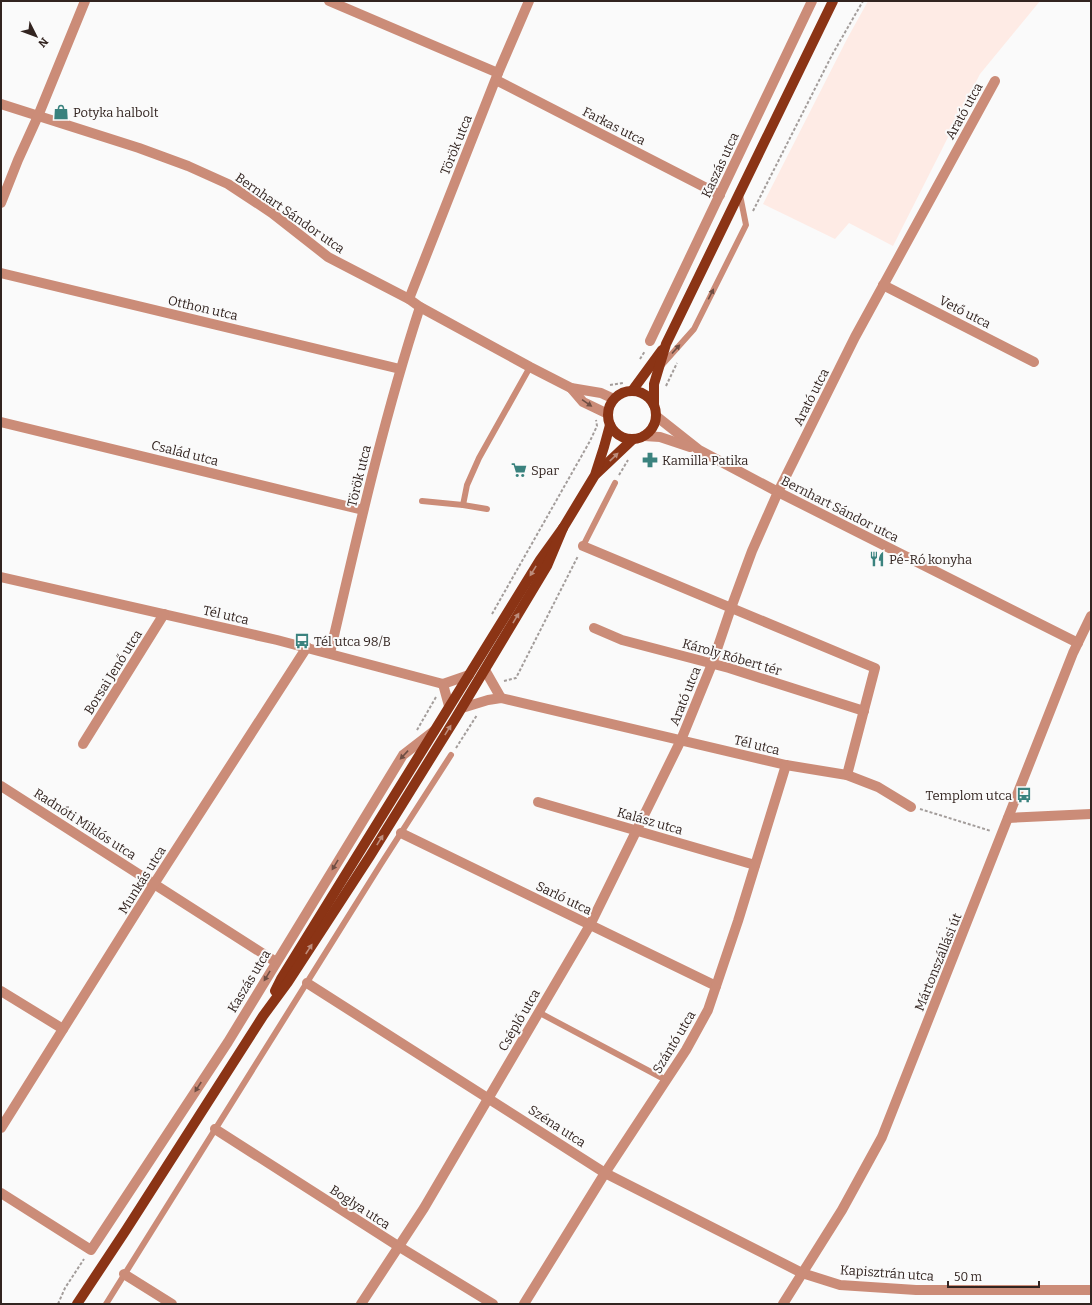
<svg xmlns="http://www.w3.org/2000/svg" width="1092" height="1305" viewBox="0 0 1092 1305" font-family="Bitter,serif">
<style>
.built{fill:#feebe5}
.lines{fill:none;stroke-linecap:round;stroke-linejoin:round}
.path{stroke:#a39d9b;stroke-width:2;stroke-dasharray:3 2;stroke-linecap:butt}
.lane{stroke:#cb8c78;stroke-width:6}
.street{stroke:#cb8c78;stroke-width:10}
.primary{stroke:#8b3415;stroke-width:10}
.oneway{fill:#6f4e43}
.oneway2{fill:#bd8d7c}
.labels{text-anchor:middle;dominant-baseline:central;stroke-width:4;stroke-linejoin:round;paint-order:stroke}
.street-label{font-size:13px;fill:#322420;stroke:#fafafa}
.poi-label{font-size:13px;fill:#322420;stroke:#fafafa;text-anchor:start}
</style>
<rect width="100%" height="100%" fill="#fafafa"/>
<!-- built -->
<polygon class="built" points="868,1 1040,1 980,74 893,246 849,223 835,239 763,204 847,39"/>
<g class="lines">
<!-- path -->
<g class="path">
<polyline points="753,211 832,55 863,1"/>
<polyline points="640,359 645,351"/>
<polyline points="610,385 623,383"/>
<polyline points="666,386 677,363"/>
<polyline points="619,475 628,460"/>
<polyline points="492,614 590,441 597,426 596,420"/>
<polyline points="504,681 516,678 578,556"/>
<polyline points="417,730 436,697"/>
<polyline points="456,748 477,715"/>
<polyline points="920,809 991,831"/>
<polyline points="58,1304 65,1288 84,1259"/>
</g>
<!-- lane -->
<g class="lane">
<polyline points="661,366 694,329 746,225 740,195"/>
<polyline points="422,501 463,505 487,509"/>
<polyline points="463,505 467,485 479,458 530,367"/>
<polyline points="583,546 615,483"/>
<polyline points="538,1012 666,1080"/>
<polyline points="106,1304 381,864 451,755"/>
</g>
<!-- street -->
<g class="street">
<polyline points="329,1 498,73"/>
<polyline points="496,80 720,195"/>
<polyline points="1,104 139,148 188,166 228,184 272,213 328,257 409,299 420,307 530,367 571,388 601,393 614,399"/>
<polyline points="1,203 18,160 38,116 85,1"/>
<polyline points="1,273 400,369"/>
<polyline points="883,285 1034,362"/>
<polyline points="409,299 498,73 529,1"/>
<polyline points="650,341 812,1"/>
<polyline points="571,388 583,402 608,414"/>
<polyline points="656,416 699,450 778,492 1078,643"/>
<polyline points="1,422 363,510"/>
<polyline points="644,436 660,437 690,447"/>
<polyline points="583,546 875,668 847,775"/>
<polyline points="1,577 277,640 443,684 469,675"/>
<polyline points="594,628 622,640 729,668 864,711"/>
<path d="M330 653C357 537 383 420 420 307"/>
<polyline points="485,670 501,698"/>
<polyline points="443,684 449,706"/>
<polyline points="462,708 488,700 501,698 786,765 847,775 878,787 911,807"/>
<polyline points="83,744 164,614"/>
<polyline points="1,786 276,962"/>
<polyline points="538,802 755,865"/>
<polyline points="1008,818 1091,814"/>
<polyline points="401,833 716,986"/>
<polyline points="307,983 605,1173 802,1273 840,1285 916,1290 1091,1290"/>
<polyline points="1,991 63,1029"/>
<polyline points="1,1128 154,884 307,647"/>
<polyline points="215,1129 398,1246 493,1304"/>
<polyline points="1,1193 91,1250 228,1042 403,755 434,731"/>
<polyline points="124,1274 172,1304"/>
<polyline points="361,1304 424,1208 590,925 681,740 712,664 731,608 752,551 778,492 855,337 995,81"/>
<polyline points="524,1304 605,1173 686,1050 708,1010 738,921 786,765"/>
<polyline points="783,1304 842,1210 882,1137 1073,653 1091,616"/>
</g>
<!-- primary -->
<g class="primary">
<polyline points="632,391 662,350"/>
<circle cx="632" cy="415" r="24"/>
<polyline points="654,405 654,384 666,344 833,1"/>
<polyline points="596,474 633,439"/>
<polyline points="275,991 281,979 540,560 563,528 595,475 604,447 610,425"/>
<polyline points="77,1304 126,1230 263,1016 288,982 370,856 455,719 547,566 563,528"/>
</g>
</g>
<!-- one-way arrows -->
<defs><path id="oneway-solid" d="M-6-.8H1V-3.2L6.5 0L1 3.2V.8H-6Z"/></defs>
<g class="oneway">
<use href="#oneway-solid" transform="translate(711 294) rotate(-63)"/>
<use href="#oneway-solid" transform="translate(676 349) rotate(-48)"/>
<use href="#oneway-solid" transform="translate(587 403) rotate(34)"/>
<use href="#oneway-solid" transform="translate(404 755) rotate(133)"/>
<use href="#oneway-solid" transform="translate(335 865) rotate(121)"/>
<use href="#oneway-solid" transform="translate(267 976) rotate(121)"/>
<use href="#oneway-solid" transform="translate(198 1087) rotate(123)"/>
</g>
<g class="oneway2">
<use href="#oneway-solid" transform="translate(614 457) rotate(-44)"/>
<use href="#oneway-solid" transform="translate(533 571) rotate(122)"/>
<use href="#oneway-solid" transform="translate(516 618) rotate(-59)"/>
<use href="#oneway-solid" transform="translate(448 730) rotate(-58)"/>
<use href="#oneway-solid" transform="translate(380 840) rotate(-58)"/>
<use href="#oneway-solid" transform="translate(309 949) rotate(-57)"/>
</g>
<!-- icons -->
<defs>
<symbol id="shop-bare" viewBox="-9 -9 18 18"><path d="M-5-2.5h2.3a2.7 3.5 0 0 1 5.4 0H5L5.5 6h-11ZM-1.5-2.5h3a1.5 2.3 0 0 0-3 0Z" fill="#3a827e" stroke="#fafafa" stroke-width="2.5" paint-order="stroke"/></symbol>
<symbol id="pharmacy-bare" viewBox="-9 -9 18 18"><path d="M-2-6h4v4h4v4h-4v4h-4v-4h-4v-4h4Z" fill="#3a827e" stroke="#fafafa" stroke-width="2.5" paint-order="stroke"/></symbol>
<symbol id="supermarket-bare" viewBox="-9 -9 18 18"><path d="M-6-5.5h2.5l.6 2H6L4.5 2H-2.5L-4.4-4H-6ZM-1.5 3.2a1.3 1.3 0 1 0 .1 0ZM3 3.2a1.3 1.3 0 1 0 .1 0Z" fill="#3a827e" stroke="#fafafa" stroke-width="2.5" paint-order="stroke"/></symbol>
<symbol id="restaurant-bare" viewBox="-9 -9 18 18"><path d="M-5-6h1v4h1v-4h1v4h1v-4h1v5L-1.5 .5V6h-2V.5L-5-1ZM5-6V6H3V1.5H1.5Q1.5-4 5-6Z" fill="#3a827e" stroke="#fafafa" stroke-width="2.5" paint-order="stroke"/></symbol>
<symbol id="bus-bare" viewBox="-9 -9 18 18"><path d="M-5-6H5V4H4V6H2V4H-2V6H-4V4H-5ZM-3.5-4V0h7V-4ZM-3.5 1.2v1.5H-2V1.2ZM2 1.2v1.5H3.5V1.2Z" fill="#3a827e" stroke="#fafafa" stroke-width="2.5" paint-order="stroke"/></symbol>
</defs>
<g fill-rule="evenodd">
<use href="#shop-bare" x="50" y="101" width="22" height="22"/>
<use href="#pharmacy-bare" x="639" y="449" width="22" height="22"/>
<use href="#supermarket-bare" x="508" y="459" width="22" height="22"/>
<use href="#restaurant-bare" x="866" y="548" width="22" height="22"/>
<use href="#bus-bare" x="291" y="630" width="22" height="22"/>
<use href="#bus-bare" x="1013" y="784" width="22" height="22"/>
</g>
<g class="labels">
<!-- street labels -->
<g class="street-label">
<text transform="translate(964 111) rotate(-61)">Arató utca</text>
<text transform="translate(614 126) rotate(27)">Farkas utca</text>
<text transform="translate(456 145) rotate(-68)">Török utca</text>
<text transform="translate(720 165) rotate(-65)">Kaszás utca</text>
<text transform="translate(290 213) rotate(35)">Bernhart Sándor utca</text>
<text transform="translate(203 308) rotate(13)">Otthon utca</text>
<text transform="translate(965 312) rotate(27)">Vető utca</text>
<text transform="translate(811 397) rotate(-63)">Arató utca</text>
<text transform="translate(185 453) rotate(14)">Család utca</text>
<text transform="translate(359 476) rotate(-76)">Török utca</text>
<text transform="translate(840 509) rotate(27)">Bernhart Sándor utca</text>
<text transform="translate(226 615) rotate(13)">Tél utca</text>
<text transform="translate(732 657) rotate(16)">Károly Róbert tér</text>
<text transform="translate(113 672) rotate(-58)">Borsai Jenő utca</text>
<text transform="translate(685 696) rotate(-68)">Arató utca</text>
<text transform="translate(757 745) rotate(14)">Tél utca</text>
<text transform="translate(650 821) rotate(16)">Kalász utca</text>
<text transform="translate(85 824) rotate(33)">Radnóti Miklós utca</text>
<text transform="translate(142 880) rotate(-58)">Munkás utca</text>
<text transform="translate(564 898) rotate(26)">Sarló utca</text>
<text transform="translate(938 962) rotate(-68)">Mártonszállási út</text>
<text transform="translate(249 981) rotate(-59)">Kaszás utca</text>
<text transform="translate(519 1020) rotate(-60)">Cséplő utca</text>
<text transform="translate(674 1042) rotate(-59)">Szántó utca</text>
<text transform="translate(557 1126) rotate(33)">Széna utca</text>
<text transform="translate(360 1207) rotate(33)">Boglya utca</text>
<text transform="translate(887 1273) rotate(4)">Kapisztrán utca</text>
</g>
<!-- poi labels -->
<g class="poi-label">
<text x="73" y="112">Potyka halbolt</text>
<text x="662" y="460">Kamilla Patika</text>
<text x="531" y="470">Spar</text>
<text x="889" y="559">Pé-Ró konyha</text>
<text x="314" y="641">Tél utca 98/B</text>
<text x="1012" y="795" text-anchor="end">Templom utca</text>
</g>
</g>
<!-- border -->
<rect width="1092" height="1305" fill="none" stroke="#322420" stroke-width="4"/>
<!-- north arrow -->
<g transform="translate(36 36) rotate(132)" stroke="#fafafa" stroke-width="3" paint-order="stroke">
<path d="M0-3L7 15L0 10L-7 15Z" fill="#322420"/>
<text y="-6" font-size="11" font-weight="bold" text-anchor="middle" fill="#322420">N</text>
</g>
<!-- scale -->
<path d="M948 1281v6h91v-6" fill="none" stroke="#322420" stroke-width="2"/>
<text x="954" y="1281" font-size="12" fill="#322420" stroke="#fafafa" stroke-width="3" paint-order="stroke">50 m</text>
</svg>
